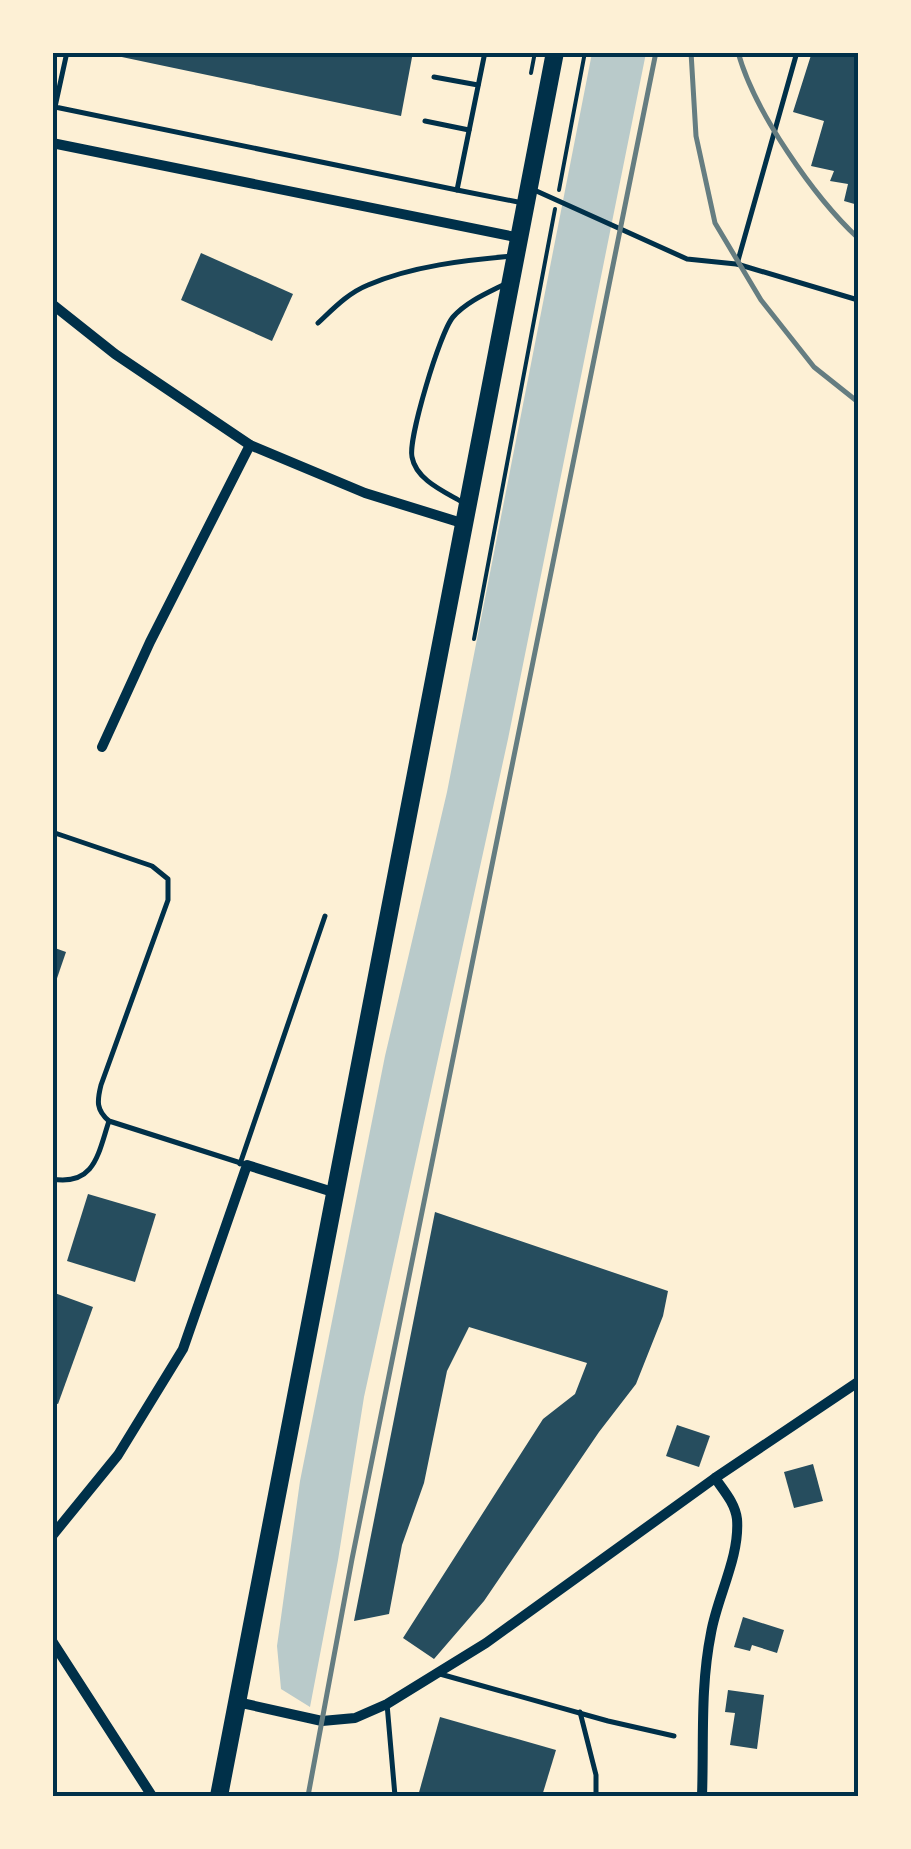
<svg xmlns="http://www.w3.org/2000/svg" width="911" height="1849" viewBox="0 0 911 1849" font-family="'Fira Sans Condensed',sans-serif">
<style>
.green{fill:#b9caca}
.building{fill:#264d5e}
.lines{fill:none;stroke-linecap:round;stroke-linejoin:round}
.path{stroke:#003049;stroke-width:4}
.service{stroke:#003049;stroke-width:5}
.minor{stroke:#003049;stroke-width:10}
.primary{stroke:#003049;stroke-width:18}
.rail{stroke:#657d81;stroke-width:5}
.neatline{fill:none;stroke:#003049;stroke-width:4}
</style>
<rect width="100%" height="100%" fill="#fdf0d5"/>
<!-- green -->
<polygon class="green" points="592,53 646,53 508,739 364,1397 338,1560 310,1707 281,1689 277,1646 300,1481 385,1056 447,792"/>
<!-- building -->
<g class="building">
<polygon points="98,52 413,52 401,116"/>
<polygon points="812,52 858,52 858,205 844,201 848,184 830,181 834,171 811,166 824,121 793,112"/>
<polygon points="201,253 293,294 272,341 181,300"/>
<polygon points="52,947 66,952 53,990 52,990"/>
<polygon points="88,1194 156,1214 135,1282 67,1261"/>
<polygon points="435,1212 668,1291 663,1316 636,1384 599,1432 484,1601 434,1659 403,1638 543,1419 575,1394 587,1363 469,1327 447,1371 424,1483 402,1545 389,1614 354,1621"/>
<polygon points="52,1292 93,1307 58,1404 52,1402"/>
<polygon points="677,1425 710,1436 699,1467 666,1456"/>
<polygon points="813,1464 823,1501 794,1508 784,1472"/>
<polygon points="743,1617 784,1630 777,1653 752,1645 750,1651 734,1647"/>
<polygon points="728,1690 764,1695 757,1749 730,1745 735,1713 725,1712"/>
<polygon points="440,1717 556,1750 542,1796 418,1796"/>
</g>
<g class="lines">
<!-- path -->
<g class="path">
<polyline points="531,73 535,52"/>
<polyline points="559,190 585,52"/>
<polyline points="474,639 555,209"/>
</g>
<!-- service -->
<g class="service">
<polyline points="67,52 55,107 457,190 485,52"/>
<polyline points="797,52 737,264 858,300"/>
<polyline points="434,77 478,85"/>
<polyline points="425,121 469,130"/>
<polyline points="532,189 687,259 736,264"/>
<polyline points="457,190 523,203"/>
<path d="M318 323C333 309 348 293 368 285 412 266 466 260 513 256"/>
<path d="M462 502C445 492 416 480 412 457 408 439 440 332 453 317 466 302 487 293 505 284"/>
<path d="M52 832 152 866 168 879V900L101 1085C97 1101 96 1110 109 1121L247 1165"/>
<polyline points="240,1164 325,916"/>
<path d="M52 1179C95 1186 98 1154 109 1121"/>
<polyline points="440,1674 608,1721 674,1736"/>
<polyline points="387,1704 395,1796"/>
<polyline points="580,1712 596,1775 596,1796"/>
</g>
<!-- minor -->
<g class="minor">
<polyline points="52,143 520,238"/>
<polyline points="52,304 115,354 250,445"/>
<polyline points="102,747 150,642 250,445 365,493 465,524"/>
<polyline points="52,1536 118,1455 183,1349 247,1165 336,1193"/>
<polyline points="52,1641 152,1796"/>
<polyline points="237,1702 322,1721 355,1718 387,1704 486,1643 715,1478 858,1382"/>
<path d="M702 1796C704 1741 700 1688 711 1633 717 1597 740 1557 737 1519 735 1503 724 1491 715 1478"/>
</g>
<!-- primary -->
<polyline class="primary" points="219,1796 555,52"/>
<!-- rail -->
<g class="rail">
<polyline points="691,52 696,136 715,223 761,300 814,367 858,402"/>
<path d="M738 52C754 111 814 197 858 238"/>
<polyline points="308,1796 352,1559 656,52"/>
</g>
</g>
<!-- border -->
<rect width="911" height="1849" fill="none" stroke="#fdf0d5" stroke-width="110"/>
<rect x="55" y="55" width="801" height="1739" class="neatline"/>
</svg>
